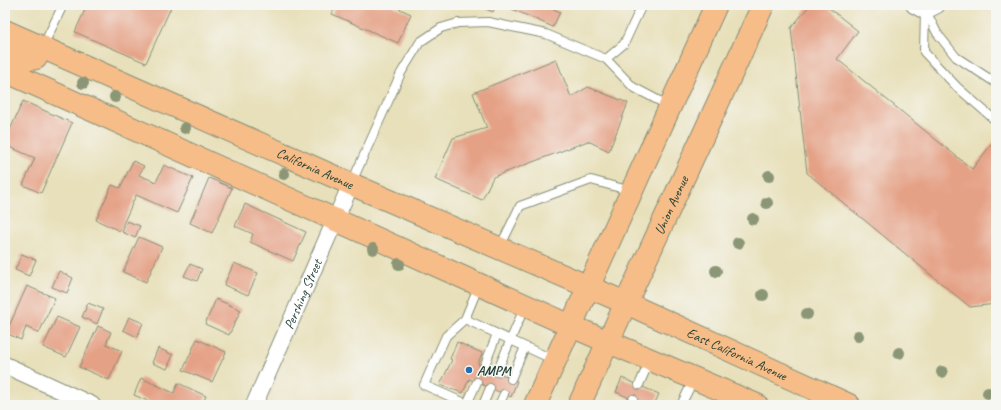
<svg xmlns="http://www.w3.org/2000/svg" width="1001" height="410" viewBox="0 0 1001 410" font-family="Caveat,sans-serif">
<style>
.building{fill:#e5a186}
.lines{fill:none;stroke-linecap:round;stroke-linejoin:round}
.lane-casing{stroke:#848e77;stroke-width:10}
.street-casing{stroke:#848e77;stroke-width:18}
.primary-casing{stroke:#848e77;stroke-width:24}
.highway-casing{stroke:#848e77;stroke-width:24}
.lane{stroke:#fff;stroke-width:8}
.street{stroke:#fff;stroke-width:16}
.primary{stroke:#f7bd88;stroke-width:22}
.highway{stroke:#f7bd88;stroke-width:22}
.tree{fill:#8a9676}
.poi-dot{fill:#1f6fb2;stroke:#f6f6f2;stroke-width:1.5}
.labels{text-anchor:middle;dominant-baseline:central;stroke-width:3;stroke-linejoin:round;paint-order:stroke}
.street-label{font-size:14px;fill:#1f3d34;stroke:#f6f6f2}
.poi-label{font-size:14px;font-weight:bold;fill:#1f3d34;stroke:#f6f6f2;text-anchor:start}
</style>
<rect width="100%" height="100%" fill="#f6f6f2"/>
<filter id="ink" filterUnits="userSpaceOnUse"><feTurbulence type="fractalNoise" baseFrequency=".025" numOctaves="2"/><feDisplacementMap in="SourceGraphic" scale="8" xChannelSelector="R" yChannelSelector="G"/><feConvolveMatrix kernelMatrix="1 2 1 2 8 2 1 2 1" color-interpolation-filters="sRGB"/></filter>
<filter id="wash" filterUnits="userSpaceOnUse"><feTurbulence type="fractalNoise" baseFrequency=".012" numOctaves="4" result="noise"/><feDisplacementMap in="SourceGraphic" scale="16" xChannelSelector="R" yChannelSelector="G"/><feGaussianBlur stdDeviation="0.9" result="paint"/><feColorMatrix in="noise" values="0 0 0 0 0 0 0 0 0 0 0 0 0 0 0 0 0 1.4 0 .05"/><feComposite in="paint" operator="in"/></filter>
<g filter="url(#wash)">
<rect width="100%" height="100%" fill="#e8e0ba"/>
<g id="blocks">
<!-- building -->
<g class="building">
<polygon points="87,5 172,5 146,63 75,32"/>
<polygon points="336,5 391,5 411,14 398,43 332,14"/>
<polygon points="477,5 496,5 493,12"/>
<polygon points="503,5 545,5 560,12 553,27"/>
<polygon points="810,5 825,5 858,31 837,59 972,169 994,141 996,143 996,304 970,307 807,173 791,28"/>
<polygon points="556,59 571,97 588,87 628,103 609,151 588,141 493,177 482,200 435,179 453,138 487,128 473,93"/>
<polygon points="23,101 72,123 41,193 23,185 35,158 5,145 5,141"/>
<polygon points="133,161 144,166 139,175 156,182 164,165 193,178 177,213 136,195 120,231 96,220 112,185 120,188"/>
<polygon points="209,178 232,188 212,233 190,223"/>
<polygon points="245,204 306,232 293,261 250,242 253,234 235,226"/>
<polygon points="127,221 140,226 135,238 122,232"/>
<polygon points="139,237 162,247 146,282 123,272"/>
<polygon points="22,254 36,260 29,276 15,270"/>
<polygon points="234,263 258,273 248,295 224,285"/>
<polygon points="190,264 202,269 197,281 184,276"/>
<polygon points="59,271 73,278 67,293 52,287"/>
<polygon points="27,286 55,298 39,333 26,327 21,340 6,333"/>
<polygon points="216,299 241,310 229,335 205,324"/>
<polygon points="88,303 103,309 97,324 82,317"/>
<polygon points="57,317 80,327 66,357 43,347"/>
<polygon points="129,317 143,323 137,337 123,330"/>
<polygon points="98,326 111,332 106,344 122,351 109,380 79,367"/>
<polygon points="197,339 226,352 212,382 183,370"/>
<polygon points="457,342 482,353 478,364 517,381 511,397 469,379 463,393 440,385 452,360 450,359"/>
<polygon points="158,348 173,355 167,369 152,363"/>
<polygon points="141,378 174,393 178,383 206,396 202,405 157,405 134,395"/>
<polygon points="622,378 659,394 654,405 645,405 616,392"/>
</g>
</g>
</g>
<g filter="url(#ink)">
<use href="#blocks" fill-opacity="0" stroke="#848e77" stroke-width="1"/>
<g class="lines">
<defs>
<g id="lane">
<polyline points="642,5 624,44 606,59 633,87 669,106"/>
<polyline points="925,11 924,52 957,87 996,121"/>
<polyline points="926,11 937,33 956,57 996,83"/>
<polyline points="43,46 63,5"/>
<polyline points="351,184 401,73 420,42 441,28 458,23 488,22 546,34 606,59"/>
<polyline points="500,247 520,206 591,180 631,191"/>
<polyline points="479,285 465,319 554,360"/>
<polyline points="465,319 446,336 424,385 467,404"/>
<polyline points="484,367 497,334"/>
<polyline points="497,372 525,306"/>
<polyline points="511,379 525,347"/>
<polyline points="639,385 650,360"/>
<polyline points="469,405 467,404 477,382"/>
<polyline points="483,405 490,388"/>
<polyline points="499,405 504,394"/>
<polyline points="630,405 633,399"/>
<polyline points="681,405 694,379"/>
</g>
<g id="street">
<polyline points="914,5 925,11 937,5"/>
<polyline points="5,365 92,405"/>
<path id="s1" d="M254 405 351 184"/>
</g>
<g id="primary">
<path id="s2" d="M5 31 351 184 626 303 849 405"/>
<polyline points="5,49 29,59 36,58 42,47"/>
<polyline points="5,71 571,326 757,405"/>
</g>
<g id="highway">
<polyline points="535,405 716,5"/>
<path id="s3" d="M579 405 763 5"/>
</g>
</defs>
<!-- lane casing -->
<use href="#lane" class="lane-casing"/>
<!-- street casing -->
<use href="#street" class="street-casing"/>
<!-- primary casing -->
<use href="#primary" class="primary-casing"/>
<!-- highway casing -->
<use href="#highway" class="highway-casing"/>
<!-- lane -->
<use href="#lane" class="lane"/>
<!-- street -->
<use href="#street" class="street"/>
<!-- primary -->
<use href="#primary" class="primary"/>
<!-- highway -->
<use href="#highway" class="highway"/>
</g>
<!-- trees -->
<g class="tree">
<circle cx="83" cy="83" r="6"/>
<circle cx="115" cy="97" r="6"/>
<circle cx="185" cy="128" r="6"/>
<circle cx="284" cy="174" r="6"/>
<circle cx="769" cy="176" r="6"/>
<circle cx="767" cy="203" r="6"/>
<circle cx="753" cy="219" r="6"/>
<circle cx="738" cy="243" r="6"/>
<circle cx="373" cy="249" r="6"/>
<circle cx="399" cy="264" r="6"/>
<circle cx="716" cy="271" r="6"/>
<circle cx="763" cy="295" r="6"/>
<circle cx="807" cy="314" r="6"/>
<circle cx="858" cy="336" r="6"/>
<circle cx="899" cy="353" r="6"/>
<circle cx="942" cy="372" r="6"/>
<circle cx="988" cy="393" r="6"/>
</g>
</g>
<!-- markers -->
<circle class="poi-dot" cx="469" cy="370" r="4"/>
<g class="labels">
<!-- street labels -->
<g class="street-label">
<text stroke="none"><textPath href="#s2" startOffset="339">California Avenue</textPath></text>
<text stroke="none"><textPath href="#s3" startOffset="220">Union Avenue</textPath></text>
<text stroke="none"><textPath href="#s1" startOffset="121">Pershing Street</textPath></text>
<text stroke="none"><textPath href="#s2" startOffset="800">East California Avenue</textPath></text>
</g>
<!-- poi labels -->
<g class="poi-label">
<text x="477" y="370">AMPM</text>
</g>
</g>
<!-- margin -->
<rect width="1001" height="410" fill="none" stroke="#f6f6f2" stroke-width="20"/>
</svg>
